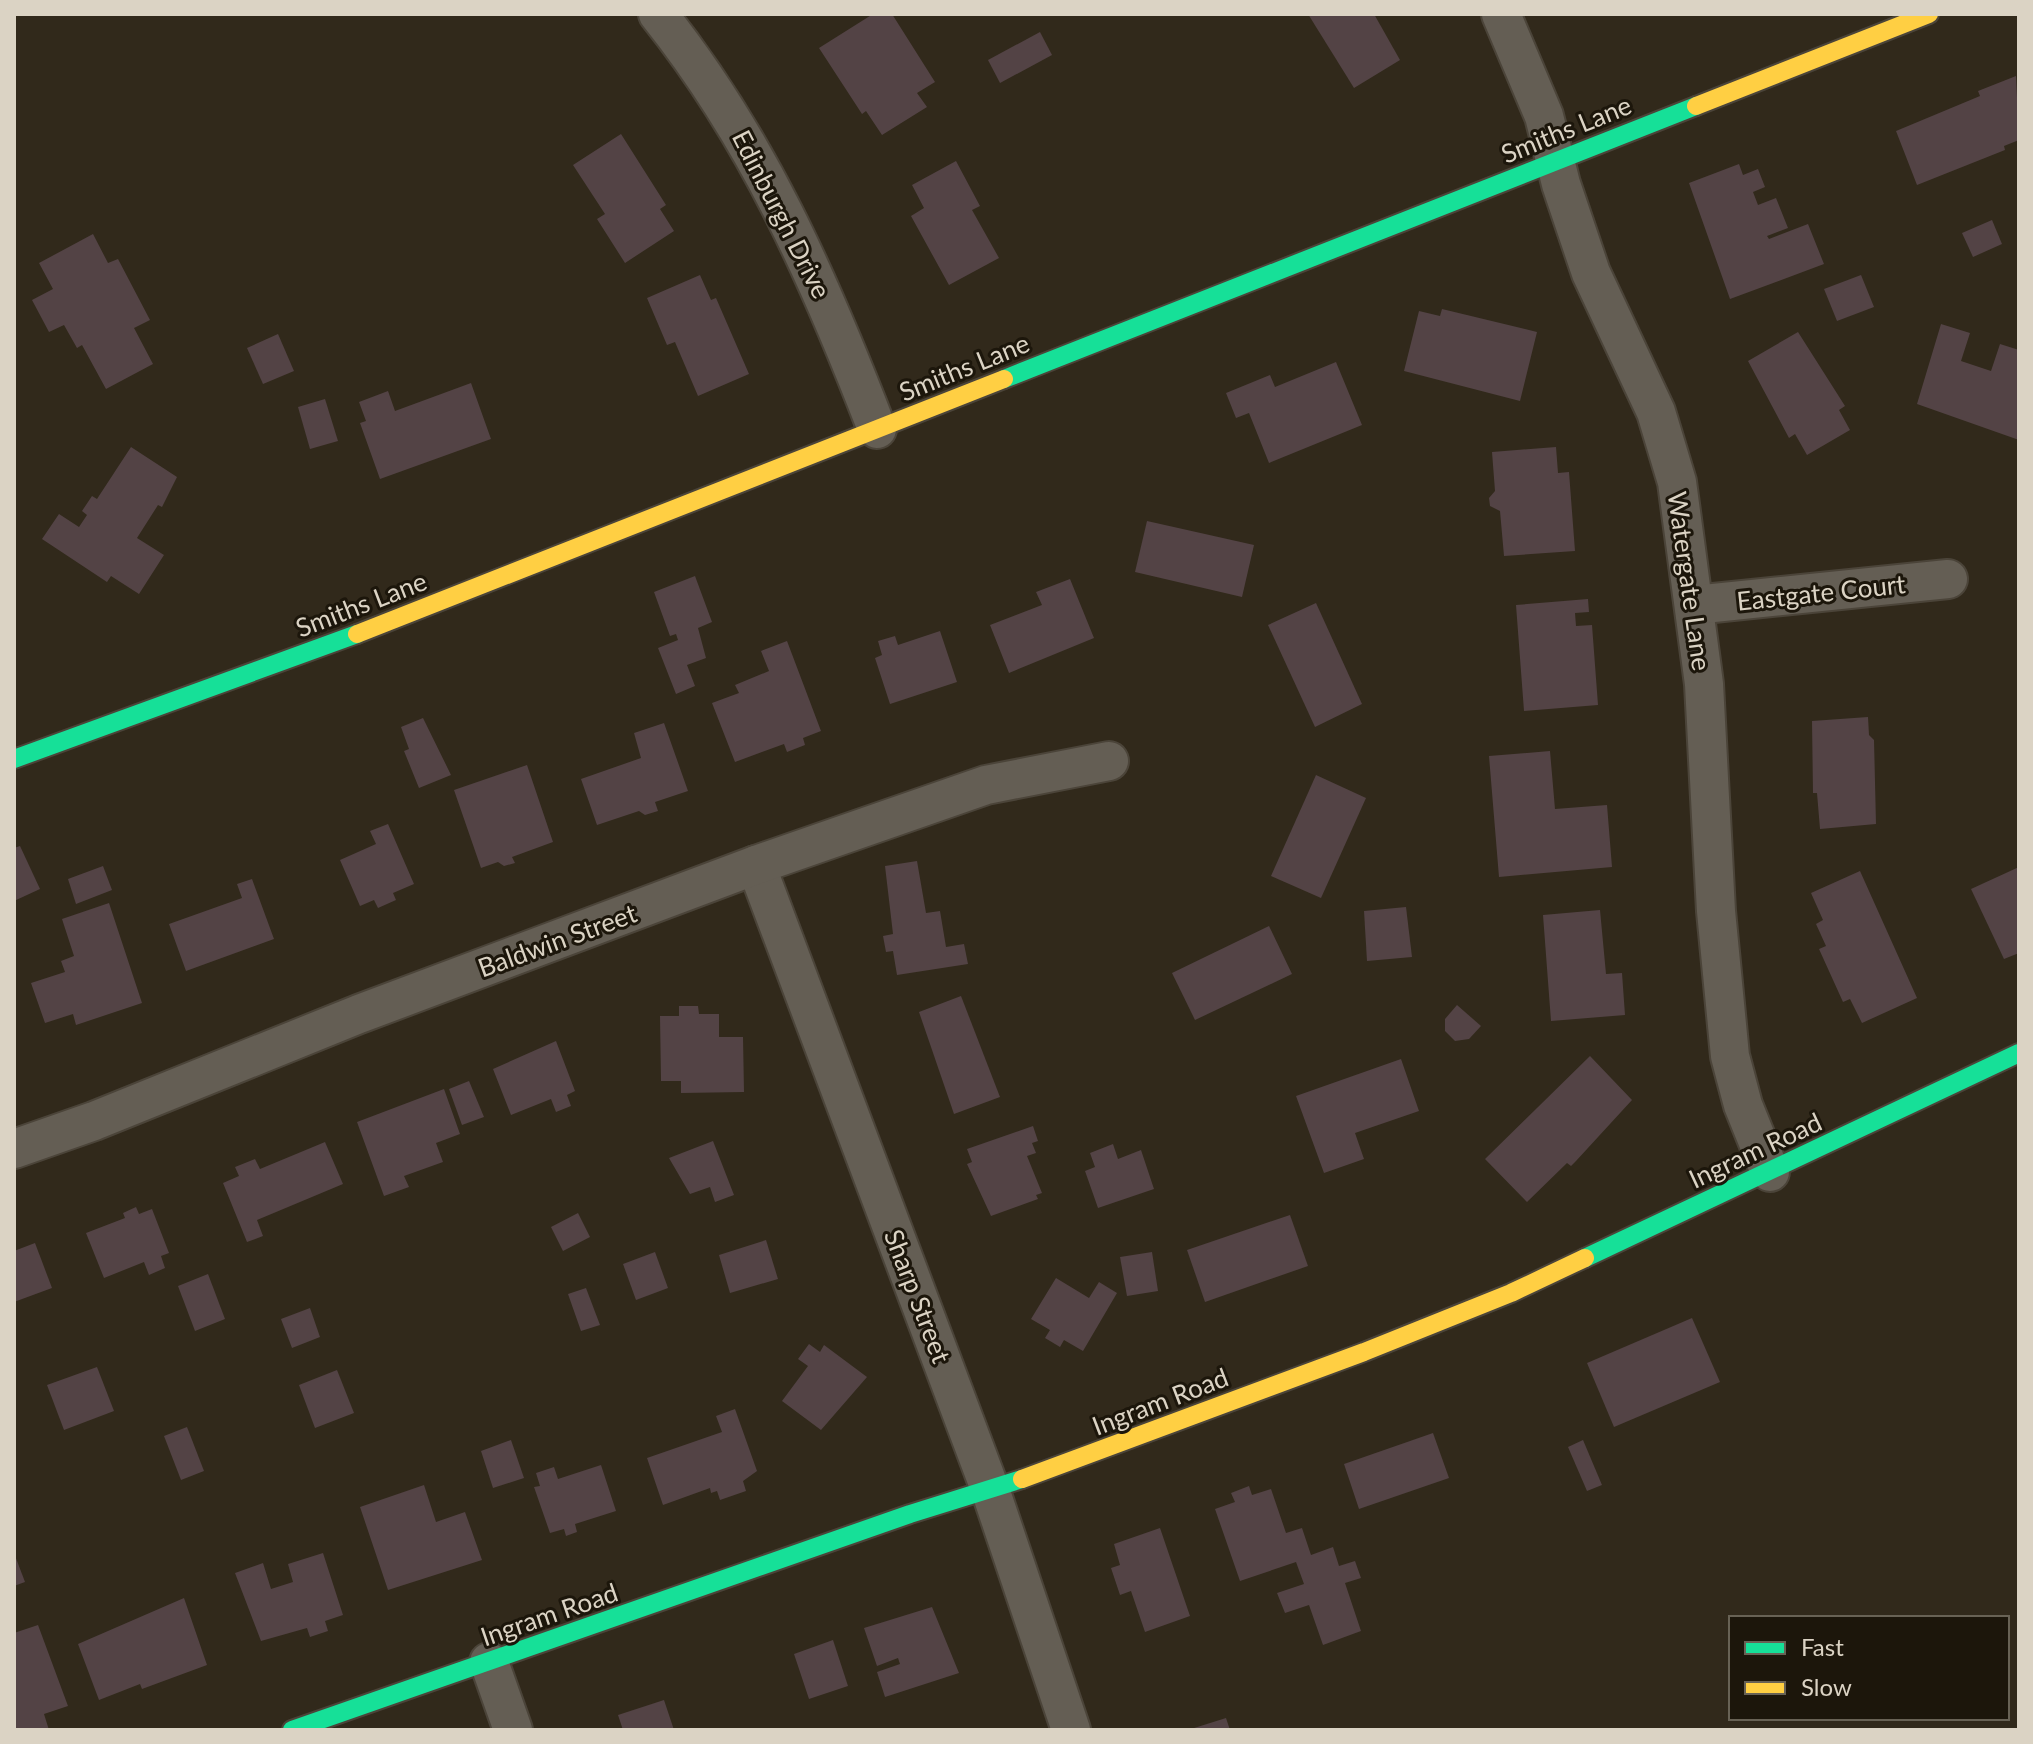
<svg xmlns="http://www.w3.org/2000/svg" width="2033" height="1744" viewBox="0 0 2033 1744" font-family="Lato,sans-serif">
<style>
.building{fill:#534345}
.lines{fill:none;stroke-linecap:round;stroke-linejoin:round}
.street-casing{stroke:#4b4439;stroke-width:42}
.fast-casing{stroke:#4b4439;stroke-width:22}
.slow-casing{stroke:#4b4439;stroke-width:22}
.street{stroke:#645e54;stroke-width:38}
.fast{stroke:#16e098;stroke-width:18}
.slow{stroke:#ffcf43;stroke-width:18}
.labels{text-anchor:middle;dominant-baseline:central;stroke-width:6;stroke-linejoin:round;paint-order:stroke}
.street-label{font-size:26px;fill:#dbd3c4;stroke:#1c160b}
</style>
<rect width="100%" height="100%" fill="#31291b"/>
<!-- building -->
<g class="building">
<polygon points="873,14 892,14 935,82 917,93 927,107 882,135 866,111 862,114 819,48"/>
<polygon points="1308,14 1374,14 1400,60 1354,88"/>
<polygon points="1040,32 1052,55 1000,83 988,60"/>
<polygon points="2016,76 2019,140 2004,146 2005,150 1917,185 1896,131 1980,96 1978,91"/>
<polygon points="621,134 666,205 660,209 674,231 625,263 597,219 605,214 573,165"/>
<polygon points="956,161 980,206 972,210 999,258 949,285 911,216 924,208 912,185"/>
<polygon points="1739,164 1743,175 1758,169 1765,187 1753,192 1758,205 1776,198 1788,228 1767,236 1769,239 1808,224 1824,264 1730,299 1689,183"/>
<polygon points="1992,220 2002,244 1973,257 1962,233"/>
<polygon points="93,234 108,263 118,259 150,320 134,328 153,364 106,389 82,345 77,348 64,325 49,332 32,300 53,289 39,263"/>
<polygon points="700,275 711,300 716,298 749,374 698,396 675,342 667,345 647,298"/>
<polygon points="1861,275 1874,307 1837,321 1824,289"/>
<polygon points="1442,309 1537,332 1520,401 1404,371 1419,311 1440,316"/>
<polygon points="1941,324 1970,333 1961,361 1991,371 2000,344 2019,350 2019,440 1917,404"/>
<polygon points="1798,332 1845,406 1839,410 1850,430 1807,455 1795,434 1789,438 1748,361"/>
<polygon points="278,334 294,371 263,384 247,348"/>
<polygon points="1336,362 1362,425 1269,463 1249,413 1236,418 1226,393 1270,375 1275,387"/>
<polygon points="471,383 491,439 380,479 360,423 366,421 359,402 388,391 395,411"/>
<polygon points="325,399 338,441 310,449 298,407"/>
<polygon points="131,447 177,477 162,507 158,505 137,538 164,555 139,594 111,576 107,582 42,539 59,514 79,527 87,515 82,511 92,496 97,499"/>
<polygon points="1556,447 1558,473 1569,472 1575,551 1504,556 1500,511 1490,506 1489,498 1495,491 1492,452"/>
<polygon points="1147,521 1254,545 1242,597 1135,572"/>
<polygon points="695,576 712,622 698,628 706,658 687,665 695,686 676,694 658,648 678,640 676,634 670,636 654,592"/>
<polygon points="1070,579 1094,638 1009,673 990,625 1042,605 1036,592"/>
<polygon points="1588,599 1589,612 1575,613 1576,626 1592,625 1598,705 1524,711 1516,605"/>
<polygon points="1316,603 1362,704 1315,727 1268,625"/>
<polygon points="940,631 957,682 890,704 875,658 882,655 878,641 895,636 898,645"/>
<polygon points="787,641 821,731 803,738 805,745 787,752 784,744 735,762 712,703 739,693 735,685 769,671 761,651"/>
<polygon points="1868,717 1869,735 1874,740 1876,824 1820,829 1817,793 1813,793 1812,721"/>
<polygon points="423,718 451,775 419,788 404,751 409,749 401,727"/>
<polygon points="664,723 688,791 655,802 658,811 645,815 639,811 597,825 581,779 641,758 634,733"/>
<polygon points="1550,751 1555,809 1607,805 1612,867 1499,877 1489,756"/>
<polygon points="527,765 553,842 512,857 515,863 504,866 498,862 481,868 454,790"/>
<polygon points="1316,775 1366,798 1321,898 1271,876"/>
<polygon points="388,824 414,884 393,893 396,900 378,908 374,900 360,906 340,860 376,844 370,831"/>
<polygon points="20,846 40,889 14,901 14,848"/>
<polygon points="917,861 926,913 940,911 946,947 964,944 968,964 897,975 893,951 886,952 883,936 893,934 885,866"/>
<polygon points="103,866 112,890 76,904 68,879"/>
<polygon points="2019,867 2019,953 2004,959 1971,889"/>
<polygon points="1860,871 1917,998 1862,1023 1850,999 1843,1002 1819,949 1826,946 1816,924 1823,920 1811,893"/>
<polygon points="252,879 274,939 186,971 169,924 242,898 237,884"/>
<polygon points="109,903 142,1003 76,1025 73,1014 45,1023 31,983 65,972 61,961 74,956 62,919"/>
<polygon points="1406,907 1412,957 1367,961 1364,911"/>
<polygon points="1600,910 1606,974 1622,973 1625,1015 1551,1021 1543,915"/>
<polygon points="1269,926 1292,974 1195,1020 1172,973"/>
<polygon points="961,996 1000,1097 954,1114 919,1012"/>
<polygon points="1457,1005 1481,1026 1469,1039 1455,1041 1445,1031 1445,1019"/>
<polygon points="679,1006 698,1006 699,1014 719,1014 719,1037 743,1037 744,1092 681,1093 681,1081 661,1081 660,1016 679,1016"/>
<polygon points="556,1041 575,1091 567,1095 571,1106 556,1112 551,1099 511,1115 493,1069"/>
<polygon points="1590,1056 1632,1100 1576,1161 1571,1166 1567,1163 1527,1202 1485,1159"/>
<polygon points="1401,1059 1419,1111 1355,1133 1364,1159 1324,1173 1296,1096"/>
<polygon points="469,1081 484,1117 462,1125 449,1089"/>
<polygon points="444,1089 460,1134 436,1143 443,1162 404,1176 409,1187 384,1196 357,1122"/>
<polygon points="1033,1126 1038,1141 1032,1143 1036,1153 1027,1156 1042,1193 1036,1195 1038,1199 991,1216 967,1164 972,1162 967,1149"/>
<polygon points="713,1141 734,1195 715,1202 710,1187 690,1194 669,1158"/>
<polygon points="325,1142 343,1184 257,1220 263,1236 247,1242 223,1183 239,1176 235,1167 255,1159 260,1169"/>
<polygon points="1113,1144 1118,1159 1141,1150 1154,1189 1098,1208 1085,1171 1095,1167 1090,1153"/>
<polygon points="136,1207 139,1214 152,1209 169,1253 161,1256 165,1268 149,1275 144,1262 104,1278 86,1233 125,1218 123,1213"/>
<polygon points="578,1213 590,1237 563,1251 551,1227"/>
<polygon points="1290,1215 1308,1266 1205,1302 1187,1250"/>
<polygon points="766,1240 778,1279 730,1293 719,1255"/>
<polygon points="35,1243 52,1288 14,1302 14,1251"/>
<polygon points="655,1252 668,1288 636,1300 623,1264"/>
<polygon points="1152,1252 1158,1291 1127,1296 1120,1257"/>
<polygon points="208,1274 225,1319 195,1331 178,1286"/>
<polygon points="1056,1278 1089,1298 1099,1282 1117,1293 1083,1351 1064,1340 1060,1347 1045,1338 1050,1330 1031,1319"/>
<polygon points="586,1288 600,1325 581,1331 568,1294"/>
<polygon points="310,1308 320,1337 292,1348 281,1319"/>
<polygon points="1692,1318 1720,1382 1614,1427 1587,1363"/>
<polygon points="809,1344 820,1352 824,1345 867,1377 821,1430 782,1401 808,1366 798,1359"/>
<polygon points="97,1367 114,1411 64,1430 47,1385"/>
<polygon points="337,1370 354,1413 315,1428 299,1385"/>
<polygon points="735,1409 757,1471 743,1481 746,1491 720,1500 717,1491 711,1493 710,1488 663,1505 647,1458 722,1432 716,1416"/>
<polygon points="187,1427 204,1471 181,1480 164,1436"/>
<polygon points="1433,1433 1449,1478 1359,1509 1344,1464"/>
<polygon points="511,1440 524,1478 493,1488 481,1451"/>
<polygon points="1583,1440 1602,1485 1587,1491 1568,1447"/>
<polygon points="601,1465 616,1511 575,1524 577,1532 566,1536 564,1529 550,1533 534,1487 540,1486 536,1473 554,1467 558,1479"/>
<polygon points="424,1485 436,1522 465,1512 482,1560 388,1590 360,1507"/>
<polygon points="1249,1486 1252,1495 1271,1489 1286,1533 1302,1528 1311,1555 1333,1547 1339,1566 1355,1561 1361,1578 1345,1583 1361,1631 1323,1645 1309,1605 1285,1613 1277,1593 1304,1584 1296,1562 1240,1581 1215,1509 1235,1502 1231,1493"/>
<polygon points="1160,1528 1190,1616 1145,1632 1131,1591 1120,1595 1111,1568 1120,1565 1114,1544"/>
<polygon points="14,1553 25,1582 14,1586"/>
<polygon points="323,1553 343,1615 325,1621 328,1631 310,1637 307,1628 261,1641 235,1573 263,1563 271,1589 293,1582 288,1564"/>
<polygon points="184,1598 207,1665 142,1689 140,1684 99,1700 78,1644"/>
<polygon points="932,1607 959,1673 885,1697 877,1672 900,1664 898,1658 877,1666 864,1628"/>
<polygon points="38,1625 68,1706 44,1714 49,1730 18,1730 14,1726 14,1633"/>
<polygon points="833,1640 848,1686 809,1699 794,1654"/>
<polygon points="664,1700 674,1730 623,1730 618,1715"/>
<polygon points="1226,1718 1230,1730 1192,1730 1191,1729"/>
</g>
<g class="lines">
<defs>
<g id="street">
<path d="M658 14C758 139 820 281 877 429"/>
<polyline points="1501,14 1544,116 1561,184 1591,273 1656,412 1677,482 1704,684 1716,911 1730,1056 1743,1105 1770,1172"/>
<polyline points="1694,605 1948,579"/>
<polyline points="756,865 990,1489 1071,1730"/>
<polyline points="14,1149 94,1121 359,1014 756,865 986,785 1109,761"/>
<polyline points="489,1662 513,1730"/>
</g>
<g id="fast">
<polyline points="1004,379 1696,106"/>
<polyline points="14,759 357,634"/>
<polyline points="1585,1258 2019,1053"/>
<polyline points="292,1730 910,1514 1022,1479"/>
</g>
<g id="slow">
<polyline points="1696,106 1929,14"/>
<polyline points="357,634 1004,379"/>
<polyline points="1022,1479 1364,1352 1511,1293 1585,1258"/>
</g>
</defs>
<!-- street casing -->
<use href="#street" class="street-casing"/>
<!-- fast casing -->
<use href="#fast" class="fast-casing"/>
<!-- slow casing -->
<use href="#slow" class="slow-casing"/>
<!-- street -->
<use href="#street" class="street"/>
<!-- fast -->
<use href="#fast" class="fast"/>
<!-- slow -->
<use href="#slow" class="slow"/>
</g>
<g class="labels">
<!-- street labels -->
<g class="street-label">
<text transform="translate(1566 129) rotate(-22)">Smiths Lane</text>
<text transform="translate(782 214) rotate(63)">Edinburgh Drive</text>
<text transform="translate(964 367) rotate(-22)">Smiths Lane</text>
<text transform="translate(1690 581) rotate(82)">Watergate Lane</text>
<text transform="translate(1821 592) rotate(-6)">Eastgate Court</text>
<text transform="translate(361 604) rotate(-21)">Smiths Lane</text>
<text transform="translate(557 940) rotate(-20)">Baldwin Street</text>
<text transform="translate(1755 1150) rotate(-25)">Ingram Road</text>
<text transform="translate(918 1296) rotate(69)">Sharp Street</text>
<text transform="translate(1160 1401) rotate(-21)">Ingram Road</text>
<text transform="translate(549 1614) rotate(-19)">Ingram Road</text>
</g>
</g>
<!-- border -->
<rect width="2033" height="1744" fill="none" stroke="#dbd3c4" stroke-width="32"/>
<!-- legend -->
<rect x="1729" y="1616" width="280" height="104" fill="#1c160b" stroke="#686255" stroke-width="2"/>
<rect x="1745" y="1642" width="40" height="12" fill="#16e098" stroke="#686255" stroke-width="2"/>
<text x="1801" y="1656" font-size="24" fill="#dbd3c4">Fast</text>
<rect x="1745" y="1682" width="40" height="12" fill="#ffcf43" stroke="#686255" stroke-width="2"/>
<text x="1801" y="1696" font-size="24" fill="#dbd3c4">Slow</text>
</svg>
